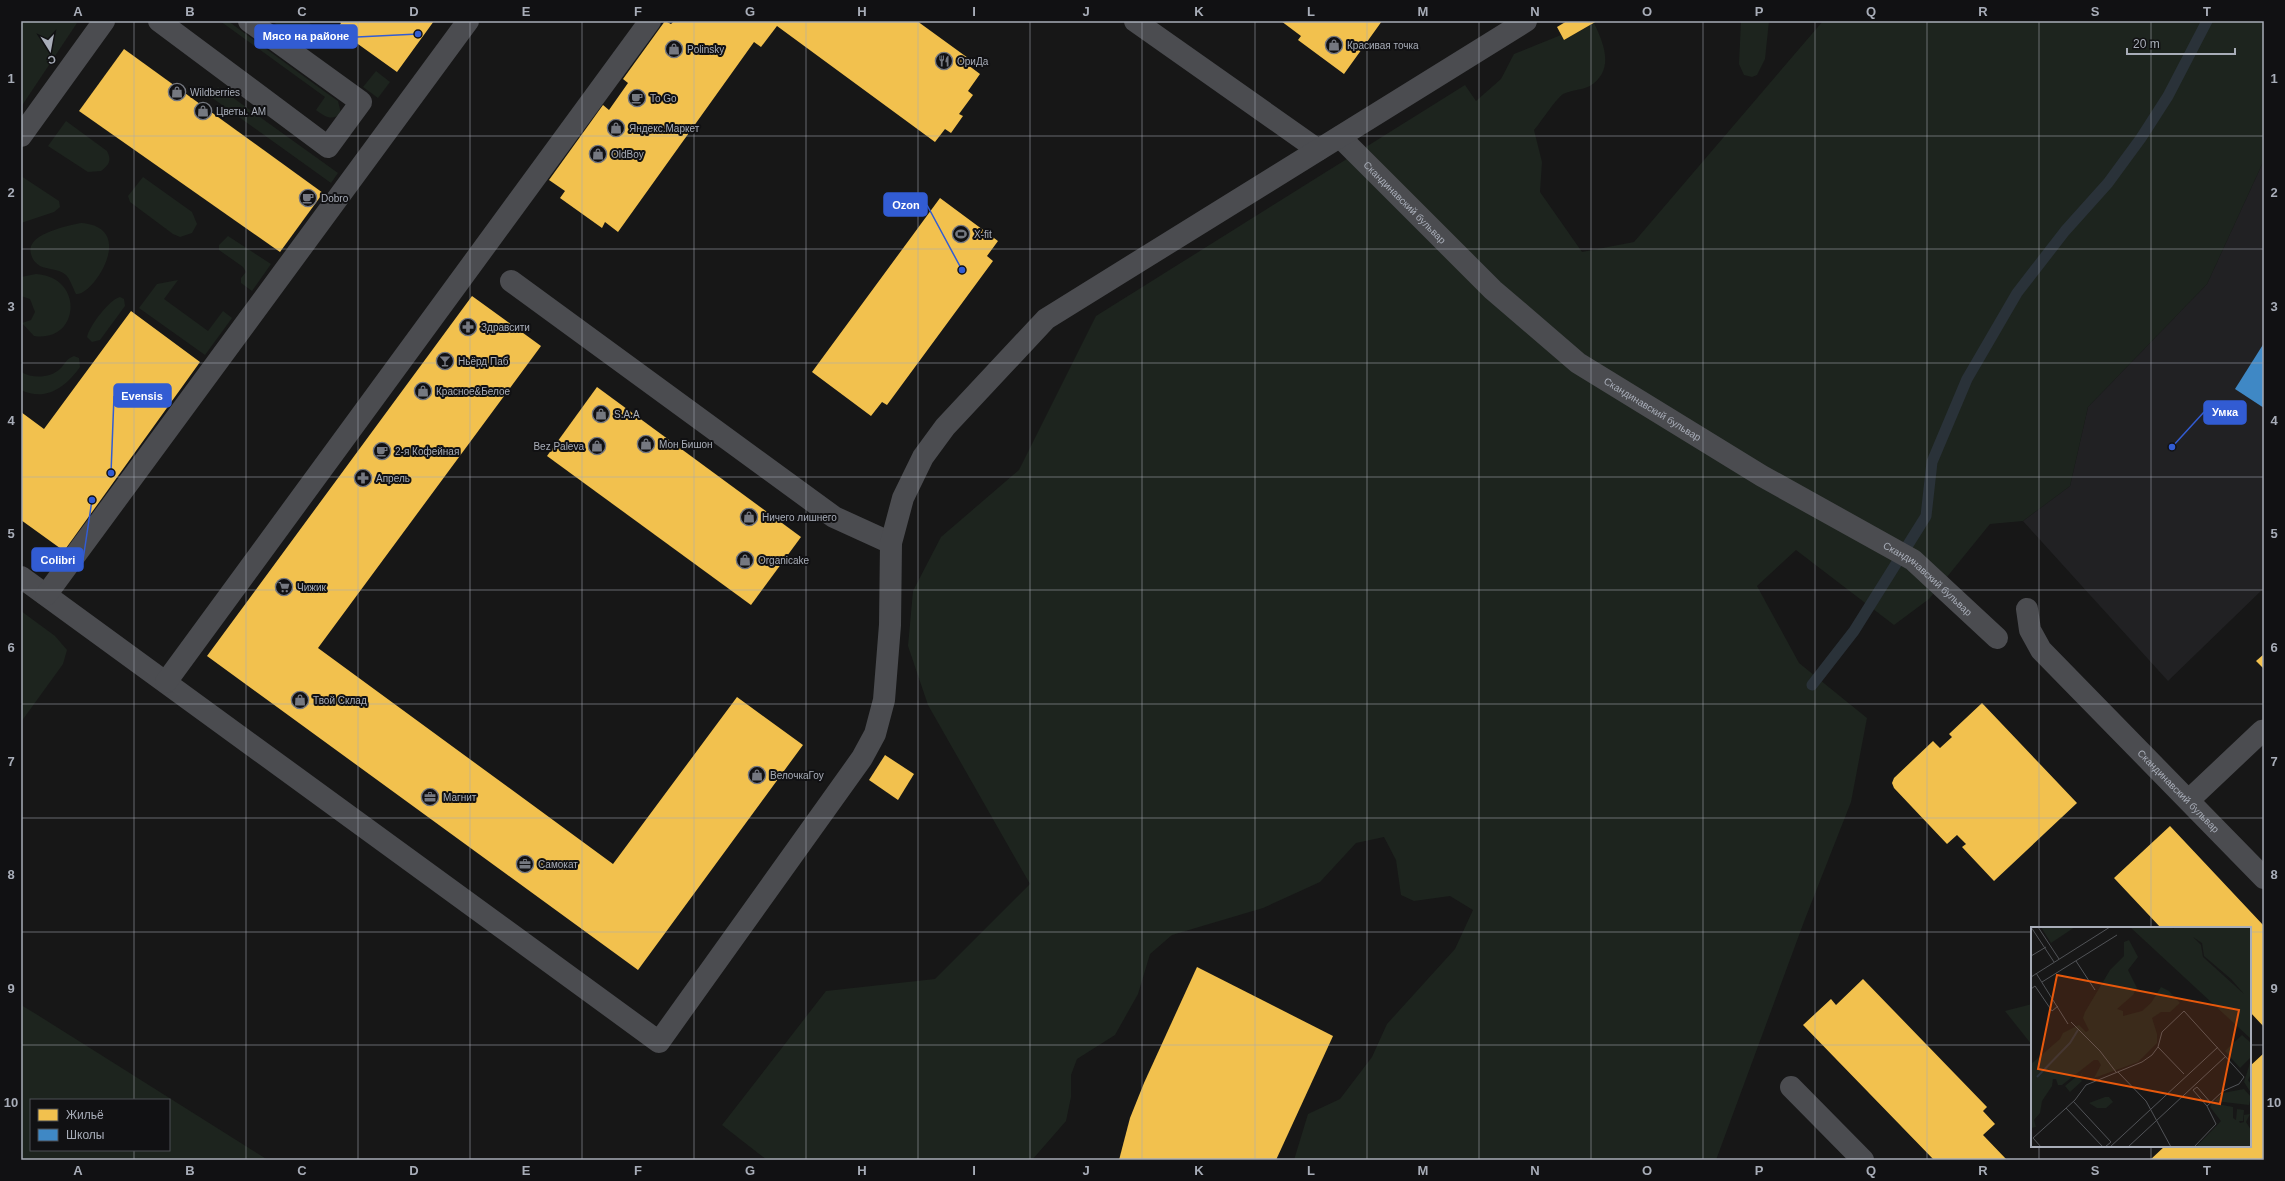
<svg xmlns="http://www.w3.org/2000/svg" width="2285" height="1181" viewBox="0 0 2285 1181" font-family="Helvetica,sans-serif">
<style>
.built{fill:#212123}
.green{fill:#1d241e;fill-rule:evenodd}
.homes{fill:#f2c14e}
.schools{fill:#3f88c5}
.lines{fill:none;stroke-linecap:round;stroke-linejoin:round}
.stream{stroke:#2a3239;stroke-width:11}
.minor{stroke:#4b4c50;stroke-width:22}
.grid{fill:none;stroke:#a8adb8;stroke-width:1;stroke-opacity:0.55}
.labels{text-anchor:middle;dominant-baseline:central;stroke-width:4;stroke-linejoin:round;paint-order:stroke}
.poi-label{font-size:10px;fill:#a8adb8;stroke:#111113;text-anchor:start}
.street-label{font-size:10px;fill:#a8adb8;stroke:#111113}
.inset-river{fill:none;stroke:#2a3239;stroke-width:2}
.inset-road{fill:none;stroke:#515357;stroke-width:1}
.view{fill:#e8590c;fill-opacity:0.15;stroke:#e8590c;stroke-width:2}
.inset-edge{fill:none;stroke:#a8adb8;stroke-width:2}
.leader{fill:none;stroke:#325cd3;stroke-width:1.5}
.callout-dot{fill:#325cd3;stroke:#111113;stroke-width:1.5}
.callout{fill:#325cd3;stroke:#325cd3;stroke-width:1.5}
.callout-label{font-size:11px;text-anchor:middle;font-weight:bold;fill:#fff}
.neatline{fill:none;stroke:#a8adb8;stroke-width:1.5}
.grid-label{font-size:13px;text-anchor:middle;font-weight:bold;fill:#a8adb8}
</style>
<rect width="100%" height="100%" fill="#171717"/>
<!-- built -->
<polygon class="built" points="2264,160 2264,588 2168,681 2023,521 2070,486 2088,407 2207,284"/>
<!-- green -->
<g class="green">
<polygon points="21,21 72,21 77,23 21,107"/>
<path d="M220 21H228L328 94 338 101 341 113C332 122 324 116 316 110L325 97Z"/>
<polygon points="272,21 307,21 316,28 304,45"/>
<polygon points="1741,21 1769,21 1765,59 1757,75 1752,77 1744,75 1739,64"/>
<path d="M1823 21H2264V160L2207 284 2088 407 2070 486 2023 521 1990 524 1929 599 1894 625 1796 550 1757 586 1799 663 1867 718 1851 802 1805 919 1716 1160H1294L1308 1114 1340 1099 1372 1057 1387 1024 1455 949 1473 910 1450 896 1414 901 1401 895 1396 860 1384 837 1356 843 1320 882 1263 908 1172 935 1150 954 1138 994 1115 1035 1077 1059 1071 1075V1097L1066 1121 1032 1160H767L722 1125 826 991 935 979 1030 884 928 705 908 646 913 591 941 537 1019 470 1096 316 1465 85 1476 101 1501 79 1514 54 1561 35 1564 40 1594 23C1604 44 1615 70 1590 86 1582 90 1571 90 1563 94 1554 101 1542 121 1534 130L1542 162 1540 192 1582 252 1634 242Z"/>
<polygon points="376,71 390,82 378,98 363,87"/>
<polygon points="218,87 338,173 331,183 211,97"/>
<path d="M66 121 107 151C112 160 109 165 101 171L88 172 48 146Z"/>
<polygon points="21,176 59,201 60,207 54,212 21,223"/>
<polygon points="143,177 192,212 197,224 192,233 180,237 173,234 130,202 128,196"/>
<path d="M81 223C139 227 92 297 76 294 73 288 70 279 66 275 58 268 48 270 40 266 35 263 32 259 31 254 25 234 67 226 81 223Z"/>
<polygon points="228,236 271,264 252,291 241,283 241,278 246,272 243,267 219,250 219,245"/>
<path d="M36 274C85 277 80 343 34 336L22 323 31 320 35 312 30 299 21 296V277Z"/>
<polygon points="178,280 164,299 208,331 223,311 232,318 205,355 139,308 157,284"/>
<path d="M120 297 124 299 125 306 100 340 92 342 87 337C89 326 110 299 120 297Z"/>
<path d="M74 356 79 358 80 367C66 387 46 402 21 390V372C33 379 50 378 60 369 65 364 66 359 74 356Z"/>
<polygon points="21,611 55,636 67,650 63,664 21,722"/>
<polygon points="2032,1004 2032,1045 2005,1011"/>
<path d="M21 1005 36 1014 268 1160H21ZM31 1100H169V1150H31Z"/>
</g>
<!-- homes -->
<g class="homes">
<polygon points="339,21 434,21 397,72 337,29 341,23"/>
<polygon points="665,21 671,24 674,21 917,21 968,58 964,62 980,74 968,91 973,95 959,114 963,116 951,133 945,129 935,142 777,26 761,47 754,42 618,232 605,222 602,228 560,198 565,191 549,180 603,105 609,110 628,83 623,79"/>
<polygon points="1281,21 1382,21 1344,74 1298,40 1301,36"/>
<polygon points="1567,21 1597,21 1564,40 1557,27"/>
<polygon points="124,49 323,193 280,252 79,111"/>
<polygon points="940,198 998,241 987,256 993,261 887,405 882,402 871,416 812,372"/>
<polygon points="472,296 541,346 318,648 613,864 737,697 803,745 638,970 207,656"/>
<polygon points="131,311 200,362 64,551 21,520 21,412 44,429"/>
<polygon points="597,387 801,537 751,605 547,456"/>
<polygon points="2264,654 2264,669 2256,661"/>
<polygon points="1982,703 2077,803 1994,881 1962,847 1966,844 1957,835 1947,844 1894,788 1892,783 1894,778 1933,741 1940,748 1952,737 1949,734"/>
<polygon points="885,755 914,774 898,800 869,780"/>
<polygon points="2170,826 2264,926 2264,1027 2250,1012 2250,928 2161,928 2114,878"/>
<polygon points="1197,967 1333,1036 1276,1160 1119,1160 1130,1118 1144,1083"/>
<polygon points="1863,979 1987,1107 1983,1111 1995,1124 1983,1135 2007,1160 1934,1160 1803,1025 1831,999 1836,1005"/>
<polygon points="2264,1053 2264,1157 2261,1160 2150,1160 2165,1146 2250,1146 2250,1066"/>
</g>
<!-- schools -->
<polygon class="schools" points="2264,343 2264,408 2235,389"/>
<g class="lines">
<!-- stream -->
<polyline class="stream" points="1812,685 1854,631 1926,516 1932,462 1967,379 2017,293 2065,231 2108,183 2141,138 2168,96 2207,21"/>
<!-- minor -->
<g class="minor">
<polyline points="159,21 328,147 361,102 249,21"/>
<polyline points="1135,21 1318,150"/>
<polyline points="21,136 104,21"/>
<path id="s1" d="M1340 137 1493 290 1578 363 1762 476 1913 560 1997 638"/>
<polyline points="511,281 834,517 891,543"/>
<polyline points="21,577 659,1042 862,758 875,734 884,700 890,625 891,543 903,498 923,457 945,427 1046,319 1526,21"/>
<polyline points="46,595 468,21"/>
<path id="s2" d="M2027 609 2030 630 2041 650 2264 878"/>
<polyline points="166,682 650,21"/>
<polyline points="2189,800 2262,731 2264,732"/>
<polyline points="1791,1087 1863,1160"/>
</g>
</g>
<!-- grid -->
<path class="grid" d="M134 21V1100M246 21V1160M358 21V1160M470 21V1160M582 21V1160M694 21V1160M806 21V1160M918 21V1160M1030 21V1160M1142 21V1160M1255 21V1160M1367 21V1160M1479 21V1160M1591 21V1160M1703 21V1160M1815 21V1160M1927 21V1160M2039 21V928M2151 21V928M21 136H2264M21 249H2264M21 363H2264M21 477H2264M21 590H2264M21 704H2264M21 818H2264M21 932H2032M2250 932H2264M21 1045H2032M2250 1045H2264M2039 1146V1160M2151 1146V1160M134 1150V1160"/>
<!-- icons -->
<defs>
<symbol id="shop-ring" viewBox="-11 -11 22 22"><circle r="9.5" fill="#111113" stroke="#757880" stroke-width="1.5"/><path d="M-5-2.5h2.3a2.7 3.5 0 0 1 5.4 0H5L5.5 6h-11ZM-1.5-2.5h3a1.5 2.3 0 0 0-3 0Z" fill="#757880"/></symbol>
<symbol id="restaurant-ring" viewBox="-11 -11 22 22"><circle r="9.5" fill="#111113" stroke="#757880" stroke-width="1.5"/><path d="M-5-6h1v4h1v-4h1v4h1v-4h1v5L-1.5 .5V6h-2V.5L-5-1ZM5-6V6H3V1.5H1.5Q1.5-4 5-6Z" fill="#757880"/></symbol>
<symbol id="cafe-ring" viewBox="-11 -11 22 22"><circle r="9.5" fill="#111113" stroke="#757880" stroke-width="1.5"/><path d="M-5.5-4.5H6V0H3Q3 3.5 0 3.5H-2.5Q-5.5 3.5-5.5 0ZM3-3.2v2h1.7v-2ZM-6 4.5H4V6H-6Z" fill="#757880"/></symbol>
<symbol id="stadium-ring" viewBox="-11 -11 22 22"><circle r="9.5" fill="#111113" stroke="#757880" stroke-width="1.5"/><path d="M0-5a6.5 5 0 1 0 0 10a6.5 5 0 1 0 0-10ZM-3.5-1.8h7v3.6h-7Z" fill="#757880"/></symbol>
<symbol id="pharmacy-ring" viewBox="-11 -11 22 22"><circle r="9.5" fill="#111113" stroke="#757880" stroke-width="1.5"/><path d="M-2-6h4v4h4v4h-4v4h-4v-4h-4v-4h4Z" fill="#757880"/></symbol>
<symbol id="bar-ring" viewBox="-11 -11 22 22"><circle r="9.5" fill="#111113" stroke="#757880" stroke-width="1.5"/><path d="M-6-5H6L.8 .8V4.5H3.5V6h-7V4.5H-.8V.8Z" fill="#757880"/></symbol>
<symbol id="supermarket-ring" viewBox="-11 -11 22 22"><circle r="9.5" fill="#111113" stroke="#757880" stroke-width="1.5"/><path d="M-6-5.5h2.5l.6 2H6L4.5 2H-2.5L-4.4-4H-6ZM-1.5 3.2a1.3 1.3 0 1 0 .1 0ZM3 3.2a1.3 1.3 0 1 0 .1 0Z" fill="#757880"/></symbol>
<symbol id="office-ring" viewBox="-11 -11 22 22"><circle r="9.5" fill="#111113" stroke="#757880" stroke-width="1.5"/><path d="M-6-3h4V-5.5h4V-3h4V5H-6ZM-1-4.5V-3h2v-1.5ZM-6 0V1H6V0Z" fill="#757880"/></symbol>
</defs>
<g fill-rule="evenodd">
<use href="#shop-ring" x="1324" y="35" width="20" height="20"/>
<use href="#shop-ring" x="664" y="39" width="20" height="20"/>
<use href="#restaurant-ring" x="934" y="51" width="20" height="20"/>
<use href="#shop-ring" x="167" y="82" width="20" height="20"/>
<use href="#cafe-ring" x="627" y="88" width="20" height="20"/>
<use href="#shop-ring" x="193" y="101" width="20" height="20"/>
<use href="#shop-ring" x="606" y="118" width="20" height="20"/>
<use href="#shop-ring" x="588" y="144" width="20" height="20"/>
<use href="#cafe-ring" x="298" y="188" width="20" height="20"/>
<use href="#stadium-ring" x="951" y="224" width="20" height="20"/>
<use href="#pharmacy-ring" x="458" y="317" width="20" height="20"/>
<use href="#bar-ring" x="435" y="351" width="20" height="20"/>
<use href="#shop-ring" x="413" y="381" width="20" height="20"/>
<use href="#shop-ring" x="591" y="404" width="20" height="20"/>
<use href="#shop-ring" x="636" y="434" width="20" height="20"/>
<use href="#shop-ring" x="587" y="436" width="20" height="20"/>
<use href="#cafe-ring" x="372" y="441" width="20" height="20"/>
<use href="#pharmacy-ring" x="353" y="468" width="20" height="20"/>
<use href="#shop-ring" x="739" y="507" width="20" height="20"/>
<use href="#shop-ring" x="735" y="550" width="20" height="20"/>
<use href="#supermarket-ring" x="274" y="577" width="20" height="20"/>
<use href="#shop-ring" x="290" y="690" width="20" height="20"/>
<use href="#shop-ring" x="747" y="765" width="20" height="20"/>
<use href="#office-ring" x="420" y="787" width="20" height="20"/>
<use href="#office-ring" x="515" y="854" width="20" height="20"/>
</g>
<g class="labels">
<!-- poi labels -->
<g class="poi-label">
<text x="1347" y="45">Красивая точка</text>
<text x="687" y="49">Polinsky</text>
<text x="957" y="61">ОриДа</text>
<text x="190" y="92">Wildberries</text>
<text x="650" y="98">To Go</text>
<text x="216" y="111">Цветы. АМ</text>
<text x="629" y="128">Яндекс.Маркет</text>
<text x="611" y="154">OldBoy</text>
<text x="321" y="198">Dobro</text>
<text x="974" y="234">X-fit</text>
<text x="481" y="327">Здравсити</text>
<text x="458" y="361">Ньёрд Паб</text>
<text x="436" y="391">Красное&amp;Белое</text>
<text x="614" y="414">S.A.A</text>
<text x="659" y="444">Мон Бишон</text>
<text x="584" y="446" text-anchor="end">Bez Paleva</text>
<text x="395" y="451">2-я Кофейная</text>
<text x="376" y="478">Апрель</text>
<text x="762" y="517">Ничего лишнего</text>
<text x="758" y="560">Organicake</text>
<text x="297" y="587">Чижик</text>
<text x="313" y="700">Твой Склад</text>
<text x="770" y="775">ВелочкаГоу</text>
<text x="443" y="797">Магнит</text>
<text x="538" y="864">Самокат</text>
</g>
<!-- street labels -->
<g class="street-label">
<text stroke="none"><textPath href="#s1" startOffset="92">Скандинавский бульвар</textPath></text>
<text stroke="none"><textPath href="#s1" startOffset="416">Скандинавский бульвар</textPath></text>
<text stroke="none"><textPath href="#s1" startOffset="740">Скандинавский бульвар</textPath></text>
<text stroke="none"><textPath href="#s2" startOffset="241">Скандинавский бульвар</textPath></text>
</g>
</g>
<!-- overview -->
<g transform="translate(2031 927)">
<rect width="220" height="220" fill="#171717"/>
<path d="M10 0H44L20 16ZM99 0H140L143 2 142 0H220V112ZM162 10 171 16 173 29 200 52 213 67 172 30 170 18ZM98 13 107 30 97 43 106 61 102 68 86 82 92 84V89L111 84 120 76 130 60 138 64 149 76 139 85H130L121 91 126 107V116L107 135 63 151 70 138 67 133H63L31 158H27L25 152H22L21 159 11 174 9 186 3 193 5 200 0 201V137L29 112 32 106 48 98 55 105 58 103 52 91 54 85 79 43 93 29V15ZM211 108 220 116V130L209 141 194 124ZM220 133V147L217 153 220 157V166L213 155ZM52 144 49 152 51 154 39 165 34 159 46 149 48 151ZM213 162 220 170 218 178 184 174 192 166ZM74 170H78L82 175 75 181H66L58 176ZM181 176 202 180V191L205 193 206 182 213 183 212 194H208L209 196 213 195V188L219 187 215 195 220 203V220H165L190 194 179 180Z" fill="#1d241e" fill-rule="evenodd"/>
<path class="inset-river" d="M6 150 39 116 47 103"/>
<path class="inset-road" d="M0 0 23 35M7 0 28 32M0 29 15 20M45 34 64 63M5 46 37 97M0 50 79 0M11 55 86 8M0 62 4 59 21 84 27 79M40 95 69 124 85 145M127 120 153 147M87 145 115 174 140 220M42 174 80 215 74 220M176 179 162 163 166 160 180 176M35 181 72 220M10 220 2 211 44 173 55 158 111 135 121 128 127 120 131 105 153 84 213 150 208 157 192 164 176 179 185 197 163 220M79 220 187 120M97 220 195 129"/>
<path class="view" d="M26 48 208 83 189 177 7 142Z"/>
<rect width="220" height="220" class="inset-edge"/>
</g>
<!-- callouts -->
<path class="leader" d="M418 34L357 37M962 270L927 205M111 473L114 396M2172 447L2204 412M92 500L83 560"/>
<g class="callout-dot">
<circle cx="418" cy="34" r="4"/>
<circle cx="962" cy="270" r="4"/>
<circle cx="111" cy="473" r="4"/>
<circle cx="2172" cy="447" r="4"/>
<circle cx="92" cy="500" r="4"/>
</g>
<g class="callout">
<rect x="255" y="25" width="102" height="23" rx="4"/>
<rect x="884" y="193" width="43" height="23" rx="4"/>
<rect x="114" y="384" width="57" height="23" rx="4"/>
<rect x="2204" y="401" width="42" height="23" rx="4"/>
<rect x="32" y="548" width="51" height="23" rx="4"/>
</g>
<g class="callout-label">
<text x="306" y="40">Мясо на районе</text>
<text x="906" y="209">Ozon</text>
<text x="142" y="400">Evensis</text>
<text x="2225" y="416">Умка</text>
<text x="58" y="564">Colibri</text>
</g>
<!-- border -->
<rect width="2285" height="1181" fill="none" stroke="#111113" stroke-width="44"/>
<!-- legend -->
<rect x="30" y="1099" width="140" height="52" fill="#111113" stroke="#4d4f55"/>
<rect x="38" y="1109" width="20" height="12" fill="#f2c14e" stroke="#4d4f55"/>
<text x="66" y="1119" font-size="12" fill="#a8adb8">Жильё</text>
<rect x="38" y="1129" width="20" height="12" fill="#3f88c5" stroke="#4d4f55"/>
<text x="66" y="1139" font-size="12" fill="#a8adb8">Школы</text>
<!-- north arrow -->
<g transform="translate(50 50) rotate(169)" stroke="#111113" stroke-width="3" paint-order="stroke">
<path d="M0-3L7 15L0 10L-7 15Z" fill="#a8adb8"/>
<text y="-6" font-size="11" font-weight="bold" text-anchor="middle" fill="#a8adb8">С</text>
</g>
<!-- scale -->
<path d="M2127 48v6h108v-6" fill="none" stroke="#a8adb8" stroke-width="2"/>
<text x="2133" y="48" font-size="12" fill="#a8adb8" stroke="#111113" stroke-width="3" paint-order="stroke">20 m</text>
<rect x="22" y="22" width="2241" height="1137" class="neatline"/>
<g class="grid-label">
<text x="78" y="16">A</text>
<text x="190" y="16">B</text>
<text x="302" y="16">C</text>
<text x="414" y="16">D</text>
<text x="526" y="16">E</text>
<text x="638" y="16">F</text>
<text x="750" y="16">G</text>
<text x="862" y="16">H</text>
<text x="974" y="16">I</text>
<text x="1086" y="16">J</text>
<text x="1199" y="16">K</text>
<text x="1311" y="16">L</text>
<text x="1423" y="16">M</text>
<text x="1535" y="16">N</text>
<text x="1647" y="16">O</text>
<text x="1759" y="16">P</text>
<text x="1871" y="16">Q</text>
<text x="1983" y="16">R</text>
<text x="2095" y="16">S</text>
<text x="2207" y="16">T</text>
<text x="11" y="83">1</text>
<text x="2274" y="83">1</text>
<text x="11" y="197">2</text>
<text x="2274" y="197">2</text>
<text x="11" y="311">3</text>
<text x="2274" y="311">3</text>
<text x="11" y="425">4</text>
<text x="2274" y="425">4</text>
<text x="11" y="538">5</text>
<text x="2274" y="538">5</text>
<text x="11" y="652">6</text>
<text x="2274" y="652">6</text>
<text x="11" y="766">7</text>
<text x="2274" y="766">7</text>
<text x="11" y="879">8</text>
<text x="2274" y="879">8</text>
<text x="11" y="993">9</text>
<text x="2274" y="993">9</text>
<text x="11" y="1107">10</text>
<text x="2274" y="1107">10</text>
<text x="78" y="1175">A</text>
<text x="190" y="1175">B</text>
<text x="302" y="1175">C</text>
<text x="414" y="1175">D</text>
<text x="526" y="1175">E</text>
<text x="638" y="1175">F</text>
<text x="750" y="1175">G</text>
<text x="862" y="1175">H</text>
<text x="974" y="1175">I</text>
<text x="1086" y="1175">J</text>
<text x="1199" y="1175">K</text>
<text x="1311" y="1175">L</text>
<text x="1423" y="1175">M</text>
<text x="1535" y="1175">N</text>
<text x="1647" y="1175">O</text>
<text x="1759" y="1175">P</text>
<text x="1871" y="1175">Q</text>
<text x="1983" y="1175">R</text>
<text x="2095" y="1175">S</text>
<text x="2207" y="1175">T</text>
</g>
</svg>
